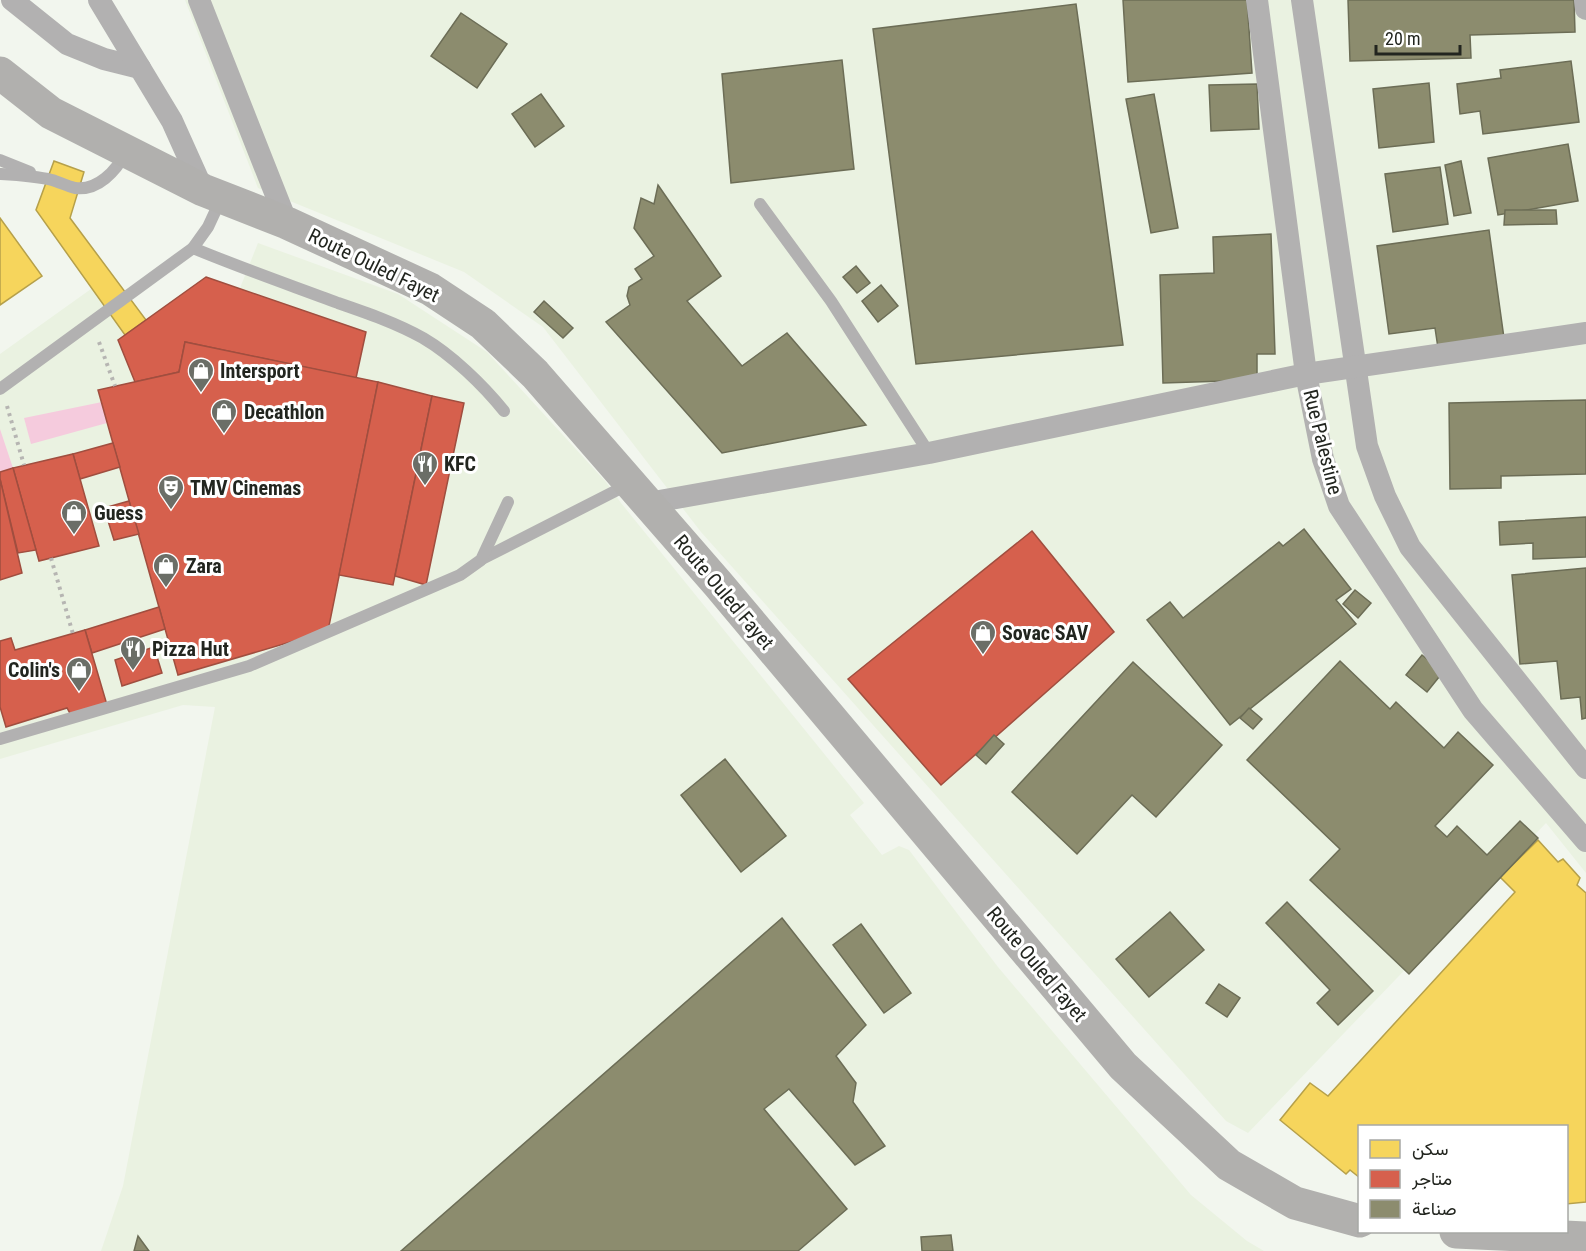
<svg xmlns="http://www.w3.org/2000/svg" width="1586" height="1251" viewBox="0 0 1586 1251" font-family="'Roboto Condensed',Vazirmatn,sans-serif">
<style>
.built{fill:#eaf2e1}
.green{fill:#f5cbdd}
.homes{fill:#f6d55c;stroke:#b6a04a;stroke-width:1.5}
.shops{fill:#d6604d;stroke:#a04e3f;stroke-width:1.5}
.industry{fill:#8c8c6e;stroke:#6c6d56;stroke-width:1.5}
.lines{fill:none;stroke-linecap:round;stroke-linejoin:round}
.path{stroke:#b6b5b2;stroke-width:4;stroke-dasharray:3 4.5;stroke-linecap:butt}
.lane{stroke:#b2b1b1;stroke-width:12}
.street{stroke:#b2b1b1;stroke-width:22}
.secondary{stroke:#b1b0ae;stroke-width:33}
.labels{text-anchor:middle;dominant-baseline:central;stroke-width:6;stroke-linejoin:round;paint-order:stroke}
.street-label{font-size:20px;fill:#22251f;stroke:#fff}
.poi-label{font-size:20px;font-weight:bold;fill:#22251f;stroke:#fff;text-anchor:start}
</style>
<rect width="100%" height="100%" fill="#f2f6ee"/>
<!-- built -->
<g class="built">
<polygon points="185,0 1586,0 1586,873 1546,823 1248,1133 1226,1121 701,532 543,327 464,272 258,188"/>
<polygon points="258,243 398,294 487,352 606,482 621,503 864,803 850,815 882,855 899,846 909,850 998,967 1191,1195 1247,1241 1264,1251 101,1251 123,1186 215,707 183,705 0,759 0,354 112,274 146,319 206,277 240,288"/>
</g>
<!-- green -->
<g class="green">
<polygon points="102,402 107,423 31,444 24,418"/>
<polygon points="0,429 13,468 0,472"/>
</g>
<!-- homes -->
<g class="homes">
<polygon points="54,161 84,172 70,218 146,320 125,335 36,210"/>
<polygon points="0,218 42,276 0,305"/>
<polygon points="1538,840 1558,862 1563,859 1580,878 1577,885 1586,893 1586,1202 1566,1204 1566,1126 1360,1126 1360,1178 1350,1170 1346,1174 1280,1120 1310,1083 1328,1096 1515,892 1500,877"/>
</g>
<!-- shops -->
<g class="shops">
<polygon points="206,277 366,332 356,378 185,342 179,372 135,382 118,340"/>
<polygon points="185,342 378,382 328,631 178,675 98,390 179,372"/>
<polygon points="378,382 432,396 393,585 339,575"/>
<polygon points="432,396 464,403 426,585 395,576"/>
<polygon points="113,443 120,467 80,479 73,454"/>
<polygon points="73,454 99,546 39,561 13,468"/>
<polygon points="13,468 36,550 18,553 0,479 0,472"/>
<polygon points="0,479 22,573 0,580"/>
<polygon points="129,501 139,534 114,540 104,508"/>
<polygon points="1032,531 1114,632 941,785 848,679"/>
<polygon points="159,607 165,629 92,653 85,630"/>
<polygon points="85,630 107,705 71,715 67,708 6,727 0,707 0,641 11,638 15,650"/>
<polygon points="154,647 162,673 122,686 115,660"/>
</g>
<!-- industry -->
<g class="industry">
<polygon points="1123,0 1247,0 1252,73 1128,82"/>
<polygon points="1348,0 1574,0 1575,32 1470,35 1471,58 1350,61"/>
<polygon points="1076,4 1123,345 916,364 873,29"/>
<polygon points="461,13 507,44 477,88 431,56"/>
<polygon points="842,60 854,169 731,183 722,74"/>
<polygon points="1571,61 1579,122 1483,134 1480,111 1460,114 1457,84 1501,78 1500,70"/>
<polygon points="1429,83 1434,142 1379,148 1373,89"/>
<polygon points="1257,84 1259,129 1211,131 1209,85"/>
<polygon points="541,94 564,126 535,147 512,114"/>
<polygon points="1154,94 1178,228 1151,233 1126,99"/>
<polygon points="1568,144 1578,201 1498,215 1488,158"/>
<polygon points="1461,161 1471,213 1454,216 1445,165"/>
<polygon points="1440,167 1448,224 1393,232 1385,174"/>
<polygon points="658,185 721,276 687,301 742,366 787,333 866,425 722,453 606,322 630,305 627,296 629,287 642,279 635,269 654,256 634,228 641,198 654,204"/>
<polygon points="1505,210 1556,210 1557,224 1504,225"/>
<polygon points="1489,230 1504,338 1438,348 1435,328 1389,334 1377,246"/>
<polygon points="1271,234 1275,354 1257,354 1257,380 1163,383 1160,275 1214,273 1213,237"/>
<polygon points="856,266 870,283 857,293 843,277"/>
<polygon points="881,285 898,306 878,322 862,301"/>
<polygon points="544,301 573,328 563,338 534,312"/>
<polygon points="1586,400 1586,474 1501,476 1501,488 1450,489 1449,403"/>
<polygon points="1586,517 1586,557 1533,559 1533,543 1500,545 1499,522"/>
<polygon points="1304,529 1351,589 1336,600 1356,624 1230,725 1147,620 1170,602 1183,618 1279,542 1283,546"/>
<polygon points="1586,568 1586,718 1582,719 1580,697 1561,699 1557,661 1520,664 1512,575"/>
<polygon points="1355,590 1371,603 1358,618 1343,604"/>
<polygon points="1422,655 1443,672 1427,692 1406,675"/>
<polygon points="1340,661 1390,709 1396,702 1444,748 1458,732 1493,765 1435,826 1447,837 1457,826 1487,855 1520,821 1538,838 1409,974 1310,880 1340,849 1247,760"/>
<polygon points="1133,662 1222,745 1156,817 1132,795 1077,854 1012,792"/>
<polygon points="1249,708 1262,719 1253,729 1240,718"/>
<polygon points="994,735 1004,744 986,764 976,755"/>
<polygon points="725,759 786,836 741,872 681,795"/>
<polygon points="1287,902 1373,991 1338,1025 1317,1003 1330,990 1266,923"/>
<polygon points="1170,912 1204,950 1149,997 1116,959"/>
<polygon points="782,918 866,1025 836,1056 856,1083 853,1102 885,1146 855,1165 789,1089 764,1109 847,1209 798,1251 401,1251"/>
<polygon points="861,924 911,993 884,1013 833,945"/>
<polygon points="1219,984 1240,998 1227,1017 1206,1003"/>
<polygon points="951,1235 953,1251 922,1251 921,1237"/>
<polygon points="138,1236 149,1251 134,1251"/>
</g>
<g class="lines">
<!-- path -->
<g class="path">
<polyline points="99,342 115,386"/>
<polyline points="7,406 24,465"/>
<polyline points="51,558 73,634"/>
</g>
<!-- lane -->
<g class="lane">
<polyline points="0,160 30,172"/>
<path d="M0 174C17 175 35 176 52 180 59 182 67 186 75 188 98 191 116 171 126 152"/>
<polyline points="760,204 831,301 929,453"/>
<path d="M193 248C241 268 290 285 338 303 367 313 396 323 423 338 452 355 483 385 504 411"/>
<polyline points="0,389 193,248 208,227 221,199"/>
<polyline points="482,559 629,484"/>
<polyline points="0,739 249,666 460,575 481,560 508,502"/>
</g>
<!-- street -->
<g class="street">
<polyline points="12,0 67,44 104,59 140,68"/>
<polyline points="99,0 172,121 203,190"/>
<polyline points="199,0 287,223"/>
<polyline points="1257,0 1306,374 1323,459 1339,506 1473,710 1586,841"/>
<polyline points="1302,0 1367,446 1385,496 1410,547 1586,768"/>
<polyline points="1585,0 1586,9"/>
<polyline points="648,503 929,453 1306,374 1586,333"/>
</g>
<!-- secondary -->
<g class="secondary">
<polyline points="0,73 51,113 203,190 287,223 430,289 483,324 535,374 718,584 1123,1066 1229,1165 1295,1203 1360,1221"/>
<polyline points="1456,1232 1586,1238"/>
</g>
</g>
<!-- icons -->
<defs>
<symbol id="shop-pin" viewBox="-11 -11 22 30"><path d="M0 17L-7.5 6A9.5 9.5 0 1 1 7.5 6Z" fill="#6b6e67" stroke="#fff"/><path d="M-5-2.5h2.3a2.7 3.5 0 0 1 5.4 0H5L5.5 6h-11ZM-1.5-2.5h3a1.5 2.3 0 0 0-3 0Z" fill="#fff"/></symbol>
<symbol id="restaurant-pin" viewBox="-11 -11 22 30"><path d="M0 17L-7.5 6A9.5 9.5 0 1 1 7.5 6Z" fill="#6b6e67" stroke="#fff"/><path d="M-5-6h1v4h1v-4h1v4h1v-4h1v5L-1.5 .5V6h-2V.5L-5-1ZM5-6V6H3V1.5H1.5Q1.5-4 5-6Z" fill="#fff"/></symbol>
<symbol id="theatre-pin" viewBox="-11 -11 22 30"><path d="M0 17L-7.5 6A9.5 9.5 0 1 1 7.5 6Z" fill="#6b6e67" stroke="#fff"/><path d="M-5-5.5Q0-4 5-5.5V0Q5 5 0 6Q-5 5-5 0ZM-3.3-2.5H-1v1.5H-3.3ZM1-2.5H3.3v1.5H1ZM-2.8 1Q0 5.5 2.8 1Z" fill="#fff"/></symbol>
</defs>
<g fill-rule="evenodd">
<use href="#shop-pin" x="186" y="356" width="30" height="40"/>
<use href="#shop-pin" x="209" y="397" width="30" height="40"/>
<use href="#restaurant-pin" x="410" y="449" width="30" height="40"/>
<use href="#theatre-pin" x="156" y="473" width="30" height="40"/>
<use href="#shop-pin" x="59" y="498" width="30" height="40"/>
<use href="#shop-pin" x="151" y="551" width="30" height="40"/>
<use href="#shop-pin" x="968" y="618" width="30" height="40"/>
<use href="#restaurant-pin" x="118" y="634" width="30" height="40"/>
<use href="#shop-pin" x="64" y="655" width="30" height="40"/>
</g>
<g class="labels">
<!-- street labels -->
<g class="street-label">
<text transform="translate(374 265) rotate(26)">Route Ouled Fayet</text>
<text transform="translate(1323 442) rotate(76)">Rue Palestine</text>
<text transform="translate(724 592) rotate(50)">Route Ouled Fayet</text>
<text transform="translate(1037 964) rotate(50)">Route Ouled Fayet</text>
</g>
<!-- poi labels -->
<g class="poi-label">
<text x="220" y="371">Intersport</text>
<text x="244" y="412">Decathlon</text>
<text x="444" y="464">KFC</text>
<text x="190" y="488">TMV Cinemas</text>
<text x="94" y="513">Guess</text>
<text x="186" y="566">Zara</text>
<text x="1002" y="633">Sovac SAV</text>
<text x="152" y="649">Pizza Hut</text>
<text x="60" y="670" text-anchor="end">Colin's</text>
</g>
</g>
<!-- legend -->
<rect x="1358" y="1125" width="210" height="108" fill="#ffffff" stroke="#a7a8a5" stroke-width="1.5"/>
<rect x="1370" y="1140" width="30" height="18" fill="#f6d55c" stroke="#a7a8a5" stroke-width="1.5"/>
<text x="1412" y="1155" font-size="18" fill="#22251f">سكن</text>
<rect x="1370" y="1170" width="30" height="18" fill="#d6604d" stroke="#a7a8a5" stroke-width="1.5"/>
<text x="1412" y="1185" font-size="18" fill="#22251f">متاجر</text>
<rect x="1370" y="1200" width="30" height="18" fill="#8c8c6e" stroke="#a7a8a5" stroke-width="1.5"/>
<text x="1412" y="1215" font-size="18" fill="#22251f">صناعة</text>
<!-- scale -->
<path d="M1376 45v9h84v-9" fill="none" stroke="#22251f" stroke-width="3"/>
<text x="1385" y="45" font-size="18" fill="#22251f" stroke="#ffffff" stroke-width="4.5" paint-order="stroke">20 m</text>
</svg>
